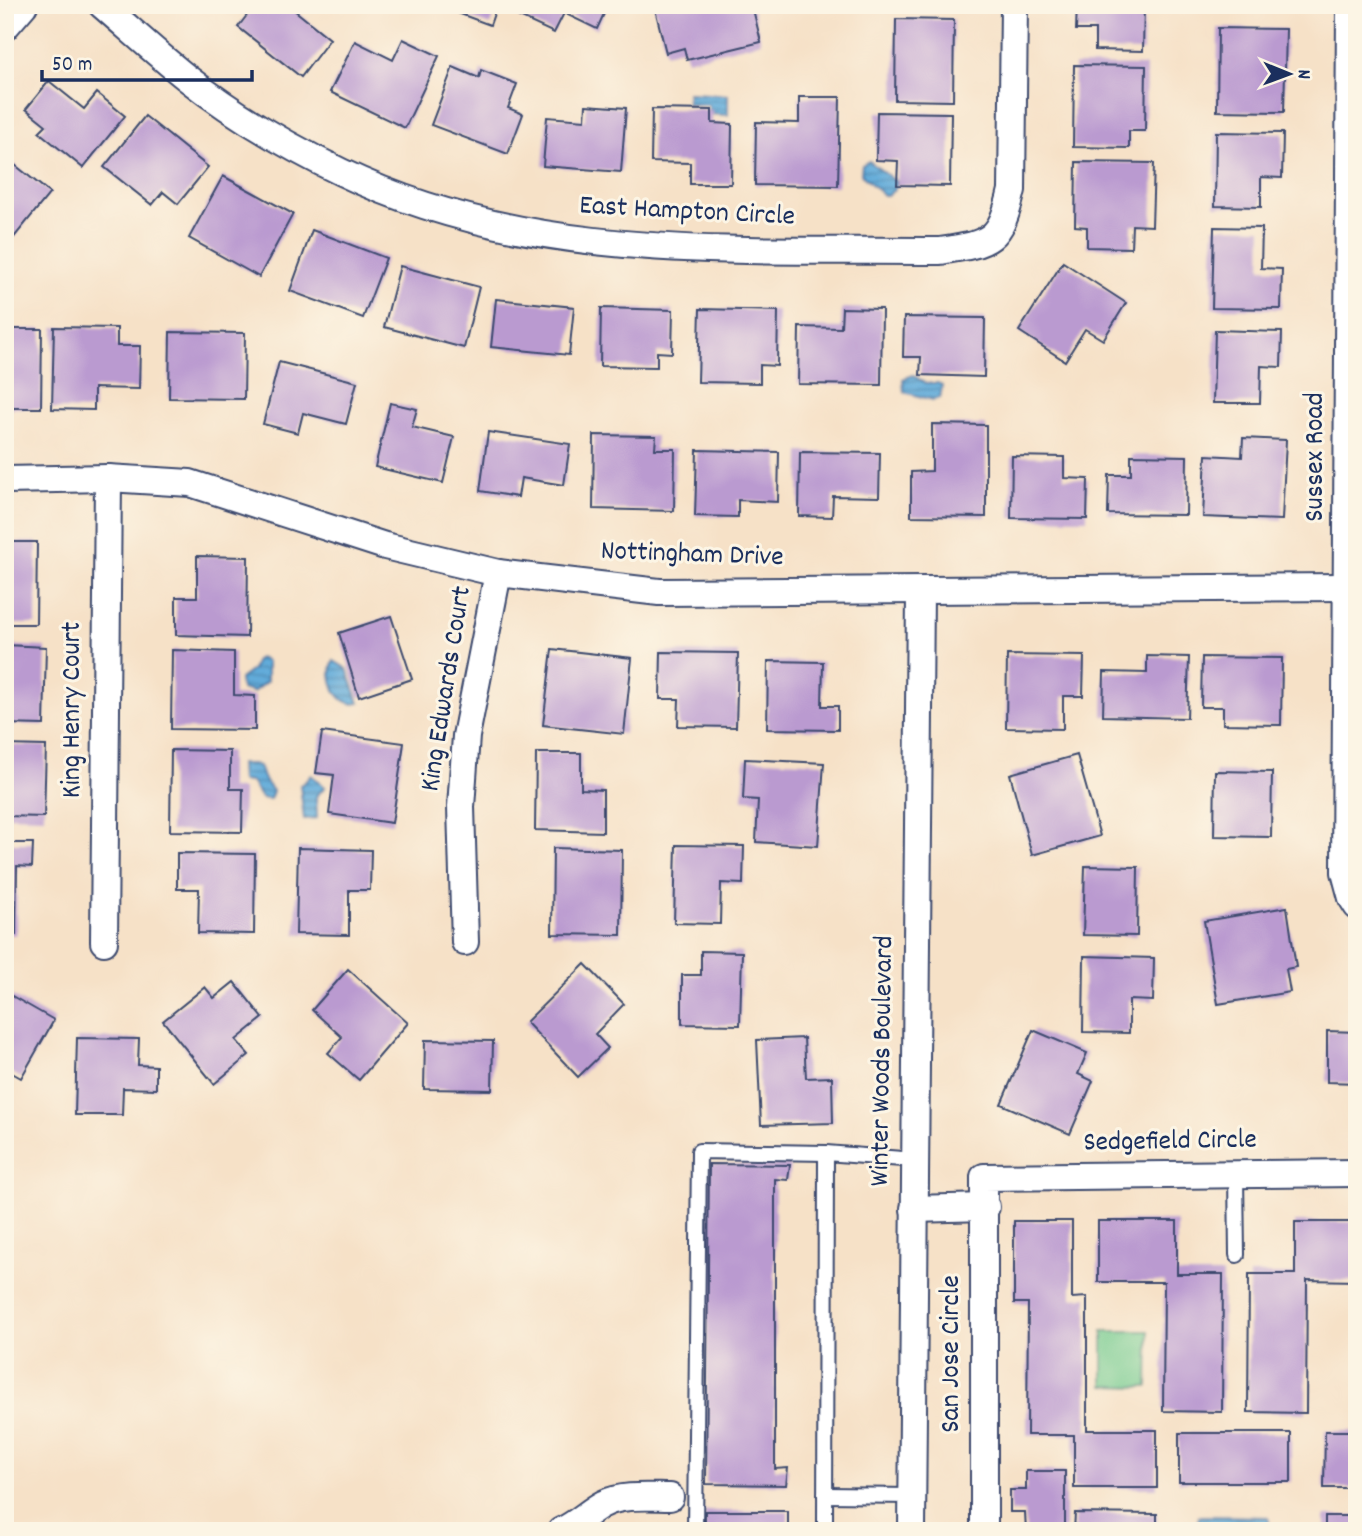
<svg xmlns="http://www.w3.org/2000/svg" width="1362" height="1536" viewBox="0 0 1362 1536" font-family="Dekko,sans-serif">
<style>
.green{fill:#74ca8e;stroke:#487c76;stroke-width:2}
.water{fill:url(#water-rules);stroke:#3e6e9c;stroke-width:2}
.building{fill:#ba9ad0}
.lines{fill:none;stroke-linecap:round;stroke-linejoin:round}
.service-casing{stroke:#3c4a6e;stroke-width:18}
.minor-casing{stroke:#3c4a6e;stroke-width:30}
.service{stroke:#fff;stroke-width:14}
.minor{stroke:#fff;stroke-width:26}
.labels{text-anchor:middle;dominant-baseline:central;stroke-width:6;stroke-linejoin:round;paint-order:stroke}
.street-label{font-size:28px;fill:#1b2f5e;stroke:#fcf5e5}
</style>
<defs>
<pattern id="water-rules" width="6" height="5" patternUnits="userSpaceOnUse" patternTransform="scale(1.75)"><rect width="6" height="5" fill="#62acda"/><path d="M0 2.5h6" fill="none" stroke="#508cb4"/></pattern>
</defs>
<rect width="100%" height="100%" fill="#fcf5e5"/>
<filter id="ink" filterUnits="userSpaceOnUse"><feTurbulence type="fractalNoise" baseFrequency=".0143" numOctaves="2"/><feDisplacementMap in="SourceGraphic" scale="14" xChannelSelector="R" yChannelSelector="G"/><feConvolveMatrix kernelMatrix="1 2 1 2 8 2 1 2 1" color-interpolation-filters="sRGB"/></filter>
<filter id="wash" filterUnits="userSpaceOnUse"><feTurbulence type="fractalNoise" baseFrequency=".00686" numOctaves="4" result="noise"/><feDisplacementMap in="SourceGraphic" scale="28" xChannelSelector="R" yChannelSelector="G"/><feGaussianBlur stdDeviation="1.57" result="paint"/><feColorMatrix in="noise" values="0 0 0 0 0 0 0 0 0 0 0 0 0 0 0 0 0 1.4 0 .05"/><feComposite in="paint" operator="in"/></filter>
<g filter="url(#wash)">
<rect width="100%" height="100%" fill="#f6e1c7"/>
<!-- green -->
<polygon class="green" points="1103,1331 1149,1331 1148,1387 1103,1386"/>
<!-- water -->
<g class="water">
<polygon points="688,93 728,95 728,115 709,114 709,105 687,104"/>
<polygon points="869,161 895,181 895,189 888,195 883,195 861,174 862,165"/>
<polygon points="913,375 925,383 938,383 942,386 940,398 933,400 904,392 903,379"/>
<polygon points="260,658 267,662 267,681 253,692 241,689 240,679 252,670 256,660"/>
<path d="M334 661 347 669 359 703C338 709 325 677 334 661Z"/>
<polygon points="240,764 253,764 259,766 263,778 273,791 270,799 261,798 251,782 241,781"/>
<polygon points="311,775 325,787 316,796 317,818 304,819 300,785 305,782"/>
<polygon points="1199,1516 1269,1517 1269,1531 1194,1531 1198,1523"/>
</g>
<g id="blocks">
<!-- building -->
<g class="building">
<polygon points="255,5 288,5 330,39 301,77 238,27"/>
<polygon points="436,5 497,5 490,25"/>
<polygon points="517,5 608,5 597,29 564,13 554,33 513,14"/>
<polygon points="654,5 752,5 761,42 687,60 684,48 666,53"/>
<polygon points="1077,5 1144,5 1143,51 1095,50 1095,30 1076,30"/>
<polygon points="1238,5 1284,5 1284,9 1238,8"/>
<polygon points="896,19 954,20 953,101 895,100"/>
<polygon points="1218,28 1286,29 1284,112 1217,111"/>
<polygon points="403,39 439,56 405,128 330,92 355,41 393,60"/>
<polygon points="1074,65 1146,66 1145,131 1129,131 1129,148 1073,147"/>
<polygon points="453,67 479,78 481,70 517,84 508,108 523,114 508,154 431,125"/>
<polygon points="49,81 84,109 97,93 125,116 83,168 39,132 46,125 26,109"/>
<polygon points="799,97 840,97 838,186 755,185 756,122 799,123"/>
<polygon points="586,105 626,108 621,172 543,166 547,117 585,120"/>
<polygon points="652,109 712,110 712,123 732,124 731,184 690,184 690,163 651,162"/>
<polygon points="877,112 951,113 950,186 897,185 898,161 876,160"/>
<polygon points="145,116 208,167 178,204 163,192 152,205 104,167"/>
<polygon points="1216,132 1283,133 1282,178 1261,177 1261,207 1215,206"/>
<polygon points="5,157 50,193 7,246 5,245"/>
<polygon points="1076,162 1154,163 1152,226 1132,225 1131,248 1087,247 1087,227 1075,226"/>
<polygon points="223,176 293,214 259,277 189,238"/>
<polygon points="1214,227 1262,228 1261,268 1282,269 1281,309 1212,308"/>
<polygon points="312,230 386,258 363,318 290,291"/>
<polygon points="1063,262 1126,303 1103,340 1085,329 1065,361 1019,331"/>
<polygon points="400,266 479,287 464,348 384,327"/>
<polygon points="496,299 574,307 569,355 491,347"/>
<polygon points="601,308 673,310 672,353 657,352 657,367 600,366"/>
<polygon points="842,308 882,309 881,385 798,384 799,327 841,328"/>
<polygon points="700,309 778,311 777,366 760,365 760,383 698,382"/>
<polygon points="904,317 985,318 984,377 920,375 921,357 903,357"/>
<polygon points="54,327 117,328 117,346 140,346 139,389 94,388 94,410 52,409"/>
<polygon points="5,329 42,329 41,408 5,408"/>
<polygon points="1215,330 1282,332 1281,367 1261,366 1260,403 1213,403"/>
<polygon points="170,332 245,333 244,399 169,398"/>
<polygon points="279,362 357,382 346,424 303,413 298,433 263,424"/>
<polygon points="390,403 417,409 412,427 454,437 443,483 375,467"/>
<polygon points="932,424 986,425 986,517 911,516 911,472 932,471"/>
<polygon points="488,432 570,444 564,485 521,478 518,497 480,491"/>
<polygon points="594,435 656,436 655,449 675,449 674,511 593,509"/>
<polygon points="1243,438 1286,440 1282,520 1203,517 1206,455 1242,457"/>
<polygon points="697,450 779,452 778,502 738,500 738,517 695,516"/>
<polygon points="800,452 880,453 879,497 833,496 832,517 799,516"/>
<polygon points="1131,455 1187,456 1186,515 1108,514 1109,475 1131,475"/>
<polygon points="1012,456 1064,457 1064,478 1088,479 1087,519 1011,518"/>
<polygon points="5,542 37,542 36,624 5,624"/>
<polygon points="197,556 248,557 247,637 176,635 176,597 197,597"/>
<polygon points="391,616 412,679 359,697 339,633"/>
<polygon points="5,645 46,647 44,725 5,724"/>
<polygon points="552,649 632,658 624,734 543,725"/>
<polygon points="172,650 234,652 234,695 255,696 255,730 171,729"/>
<polygon points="661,652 738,653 736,727 678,726 679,699 660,699"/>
<polygon points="1007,655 1084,656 1083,696 1063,696 1063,729 1006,728"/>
<polygon points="1147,656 1189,657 1187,718 1103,716 1104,672 1147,673"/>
<polygon points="1202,657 1282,658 1281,725 1223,724 1223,707 1201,707"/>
<polygon points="768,661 823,662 822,706 838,706 838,730 767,729"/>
<polygon points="322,732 404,743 392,823 329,814 334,775 316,773"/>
<polygon points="5,745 46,746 44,817 5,816"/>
<polygon points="171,750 230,751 230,789 243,789 242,832 170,831"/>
<polygon points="536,753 581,753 581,789 603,790 603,832 535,830"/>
<polygon points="1077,755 1100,836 1032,855 1010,774"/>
<polygon points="745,759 824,763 818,846 756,842 758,800 743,799"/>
<polygon points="1215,771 1272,772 1271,837 1214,836"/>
<polygon points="5,843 33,843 32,867 17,866 16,935 5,934"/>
<polygon points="676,845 744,846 743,884 721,883 720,924 674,923"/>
<polygon points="298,848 371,850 370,890 349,890 349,935 296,934"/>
<polygon points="553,848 622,850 621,935 552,934"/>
<polygon points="177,853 255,854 254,934 198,933 199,889 177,889"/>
<polygon points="1085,866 1138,867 1137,936 1083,935"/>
<polygon points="1287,907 1296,967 1286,969 1290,992 1218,1004 1204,921"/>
<polygon points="701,951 742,952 740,1025 682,1024 682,975 701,975"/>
<polygon points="1084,956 1154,958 1153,1001 1129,1000 1129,1033 1083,1032"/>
<polygon points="585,964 624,1004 595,1034 608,1048 578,1077 526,1022"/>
<polygon points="348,969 408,1023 359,1080 328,1053 342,1037 312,1010"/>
<polygon points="234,982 263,1018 236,1040 249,1055 214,1084 163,1021 205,987 214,998"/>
<polygon points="5,992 54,1020 21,1078 5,1069"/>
<polygon points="1033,1030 1087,1053 1078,1074 1093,1081 1070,1134 1001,1104"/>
<polygon points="1327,1031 1357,1032 1357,1083 1327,1082"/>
<polygon points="77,1038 139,1039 138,1065 156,1066 156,1089 123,1088 122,1115 75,1115"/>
<polygon points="804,1038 806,1078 832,1077 833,1123 761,1125 757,1040"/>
<polygon points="425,1040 493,1041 492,1090 424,1089"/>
<polygon points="709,1164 790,1165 788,1180 775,1179 775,1469 788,1468 786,1485 706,1484"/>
<polygon points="1014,1221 1072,1221 1072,1298 1087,1297 1087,1430 1157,1430 1157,1488 1074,1488 1074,1435 1027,1435 1028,1303 1014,1303"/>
<polygon points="1098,1221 1177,1221 1177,1274 1223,1274 1222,1412 1163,1411 1164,1282 1098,1282"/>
<polygon points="1295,1222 1357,1222 1357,1281 1307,1280 1306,1413 1248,1412 1249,1274 1295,1274"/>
<polygon points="1325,1431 1357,1431 1357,1488 1324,1488"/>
<rect x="1179" y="1433" width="112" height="49"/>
<polygon points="1026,1471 1065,1471 1065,1531 1026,1531 1025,1512 1010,1512 1010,1490 1026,1490"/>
<rect x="705" y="1511" width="83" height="20"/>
<polygon points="1075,1513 1157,1514 1157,1531 1074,1531"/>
<rect x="1325" y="1516" width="32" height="15"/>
</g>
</g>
</g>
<g filter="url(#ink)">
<use href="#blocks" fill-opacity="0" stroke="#3c4a6e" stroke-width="2"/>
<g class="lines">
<defs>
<g id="service">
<polyline points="1236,1174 1237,1255"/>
<polyline points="825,1495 912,1496"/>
<polyline points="695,1531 699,1151 826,1153 915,1160"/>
<polyline points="825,1531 826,1153"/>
</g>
<g id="minor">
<path d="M102 5C130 29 158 55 187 78 233 114 289 147 341 172 530 263 736 249 940 251 991 243 1000 242 1012 190L1014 5"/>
<polyline points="1350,5 1345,872 1352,898 1357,906"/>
<polyline points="5,27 24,5"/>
<polyline points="5,480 108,478 190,483 385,546 498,573 659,592 1348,587"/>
<polyline points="104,942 108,478"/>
<polyline points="465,942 461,807 466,736 498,573"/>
<polyline points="914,1209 986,1207"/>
<path d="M561 1531C577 1524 588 1512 603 1504 623 1494 649 1497 670 1497"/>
<polyline points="912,1531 920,592"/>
<polyline points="984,1531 984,1177 1357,1173"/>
</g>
</defs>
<!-- service casing -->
<use href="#service" class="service-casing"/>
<!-- minor casing -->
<use href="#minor" class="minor-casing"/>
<!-- service -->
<use href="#service" class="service"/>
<!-- minor -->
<use href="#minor" class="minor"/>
</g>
</g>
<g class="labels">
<!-- street labels -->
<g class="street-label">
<text transform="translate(687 213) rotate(3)">East Hampton Circle</text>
<text transform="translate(1317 457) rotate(-90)">Sussex Road</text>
<text transform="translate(692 556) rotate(2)">Nottingham Drive</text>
<text transform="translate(448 689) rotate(-81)">King Edwards Court</text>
<text transform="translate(74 710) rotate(-90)">King Henry Court</text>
<text transform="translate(884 1061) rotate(-89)">Winter Woods Boulevard</text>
<text transform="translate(1170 1143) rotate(-1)">Sedgefield Circle</text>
<text transform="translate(953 1354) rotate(-90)">San Jose Circle</text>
</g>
</g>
<!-- margin -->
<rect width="1362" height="1536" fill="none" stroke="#fcf5e5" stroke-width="28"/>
<!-- north arrow -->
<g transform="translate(1289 74) rotate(91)" stroke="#fcf5e5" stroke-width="5" paint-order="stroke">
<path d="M0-5L12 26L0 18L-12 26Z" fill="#1b2f5e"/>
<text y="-10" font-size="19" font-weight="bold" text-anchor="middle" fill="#1b2f5e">N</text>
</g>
<!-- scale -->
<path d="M42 70v10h210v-10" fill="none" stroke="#1b2f5e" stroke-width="3.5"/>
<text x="52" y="70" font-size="21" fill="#1b2f5e" stroke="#fcf5e5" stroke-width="5" paint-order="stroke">50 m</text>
</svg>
